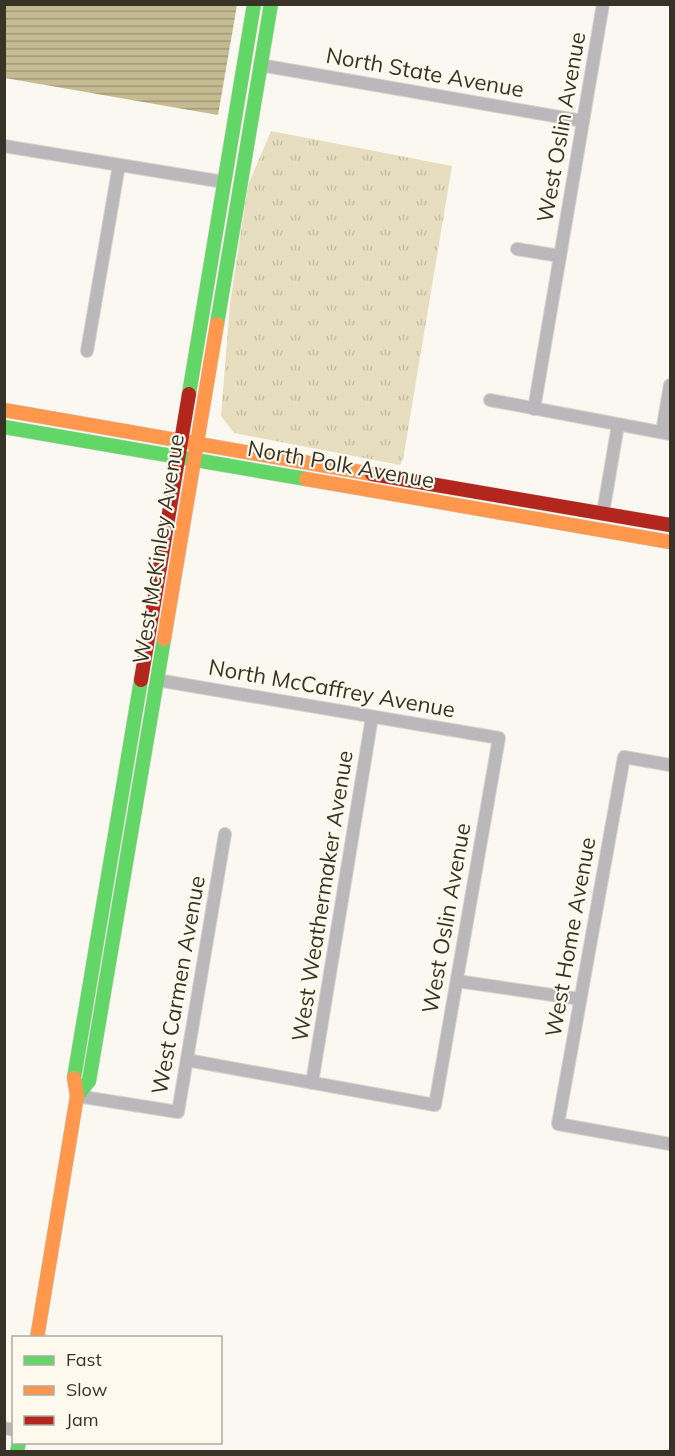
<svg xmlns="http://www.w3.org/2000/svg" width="675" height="1456" viewBox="0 0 675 1456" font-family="Mulish,sans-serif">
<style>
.grass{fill:url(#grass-tufts)}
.water{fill:url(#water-rules)}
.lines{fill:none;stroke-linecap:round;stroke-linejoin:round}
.street-casing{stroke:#d6d4cd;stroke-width:14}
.fast-casing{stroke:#d6d4cd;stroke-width:15}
.slow-casing{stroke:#d6d4cd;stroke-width:15}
.jam-casing{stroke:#d6d4cd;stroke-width:15}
.street{stroke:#bab8bb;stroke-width:12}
.fast{stroke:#63d668;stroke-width:14}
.slow{stroke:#ff974d;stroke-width:14}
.jam{stroke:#b3261e;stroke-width:14}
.labels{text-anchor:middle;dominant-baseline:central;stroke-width:4.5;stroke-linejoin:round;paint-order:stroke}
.street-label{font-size:22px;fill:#373427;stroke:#fdfaed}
</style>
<defs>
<pattern id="grass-tufts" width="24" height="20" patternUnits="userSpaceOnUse" patternTransform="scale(1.5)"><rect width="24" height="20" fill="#e6debe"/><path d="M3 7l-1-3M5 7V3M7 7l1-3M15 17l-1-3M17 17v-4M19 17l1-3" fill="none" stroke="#c6bfa3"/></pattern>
<pattern id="water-rules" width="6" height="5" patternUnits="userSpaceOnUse" patternTransform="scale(1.5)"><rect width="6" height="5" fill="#c5bb92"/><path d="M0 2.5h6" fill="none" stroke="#a19977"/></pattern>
</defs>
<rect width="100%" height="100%" fill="#faf8f0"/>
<!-- grass -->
<polygon class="grass" points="271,131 452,166 403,459 400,465 234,433 221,416 230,304 248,185"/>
<!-- water -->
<polygon class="water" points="4,5 237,5 218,115 5,78"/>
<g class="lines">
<defs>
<g id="street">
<polyline points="260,65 583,121"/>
<polyline points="4,146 224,182"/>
<polyline points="517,249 560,256"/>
<polyline points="87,351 119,165"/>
<polyline points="490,400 670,434"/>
<polyline points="534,409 603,4"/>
<polyline points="662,432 670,385"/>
<polyline points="603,513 618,425"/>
<polyline points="157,680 499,738 435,1105 187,1060"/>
<polyline points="670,765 624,757 558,1124 670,1144"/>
<polyline points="457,981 580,999"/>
<polyline points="312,1083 372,717"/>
<polyline points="77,1096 178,1112 225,834"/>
<polyline points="4,1428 14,1430"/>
</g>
<g id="fast">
<polyline points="217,324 271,4"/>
<polyline points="189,394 254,4"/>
<polyline points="4,427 306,479"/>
<polyline points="74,1078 141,680"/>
<polyline points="77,1096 89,1081 164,639"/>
<polyline points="17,1452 19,1442"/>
</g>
<g id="slow">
<polyline points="4,410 372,474"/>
<polyline points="306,479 670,542"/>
<polyline points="164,639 217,324"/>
<polyline points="37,1338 77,1096 74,1078"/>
</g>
<g id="jam">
<polyline points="372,474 670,525"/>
<polyline points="141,680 189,394"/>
</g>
</defs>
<!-- street casing -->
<use href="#street" class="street-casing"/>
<!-- fast casing -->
<use href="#fast" class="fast-casing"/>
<!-- slow casing -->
<use href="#slow" class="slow-casing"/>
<!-- jam casing -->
<use href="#jam" class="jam-casing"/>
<!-- street -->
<use href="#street" class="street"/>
<!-- fast -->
<use href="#fast" class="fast"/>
<!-- slow -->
<use href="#slow" class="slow"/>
<!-- jam -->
<use href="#jam" class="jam"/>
</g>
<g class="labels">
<!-- street labels -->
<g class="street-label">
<text transform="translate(425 72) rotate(10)">North State Avenue</text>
<text transform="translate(561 127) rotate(-80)">West Oslin Avenue</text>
<text transform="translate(341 464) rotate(10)">North Polk Avenue</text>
<text transform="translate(158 549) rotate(-81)">West McKinley Avenue</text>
<text transform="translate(332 688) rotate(10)">North McCaffrey Avenue</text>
<text transform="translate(322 896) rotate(-81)">West Weathermaker Avenue</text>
<text transform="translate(446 918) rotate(-80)">West Oslin Avenue</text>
<text transform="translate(570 937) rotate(-80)">West Home Avenue</text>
<text transform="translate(178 985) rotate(-80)">West Carmen Avenue</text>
</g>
</g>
<!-- border -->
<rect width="675" height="1456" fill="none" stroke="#373427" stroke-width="12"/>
<!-- legend -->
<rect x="12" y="1336" width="210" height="108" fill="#fdfaed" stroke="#aeab9e" stroke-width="1.5"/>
<rect x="24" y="1356" width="30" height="9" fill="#63d668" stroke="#aeab9e" stroke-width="1.5"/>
<text x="66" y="1366" font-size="18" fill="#373427">Fast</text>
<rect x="24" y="1386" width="30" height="9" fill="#ff974d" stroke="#aeab9e" stroke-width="1.5"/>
<text x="66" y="1396" font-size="18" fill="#373427">Slow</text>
<rect x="24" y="1416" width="30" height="9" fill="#b3261e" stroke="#aeab9e" stroke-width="1.5"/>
<text x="66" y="1426" font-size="18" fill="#373427">Jam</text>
</svg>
